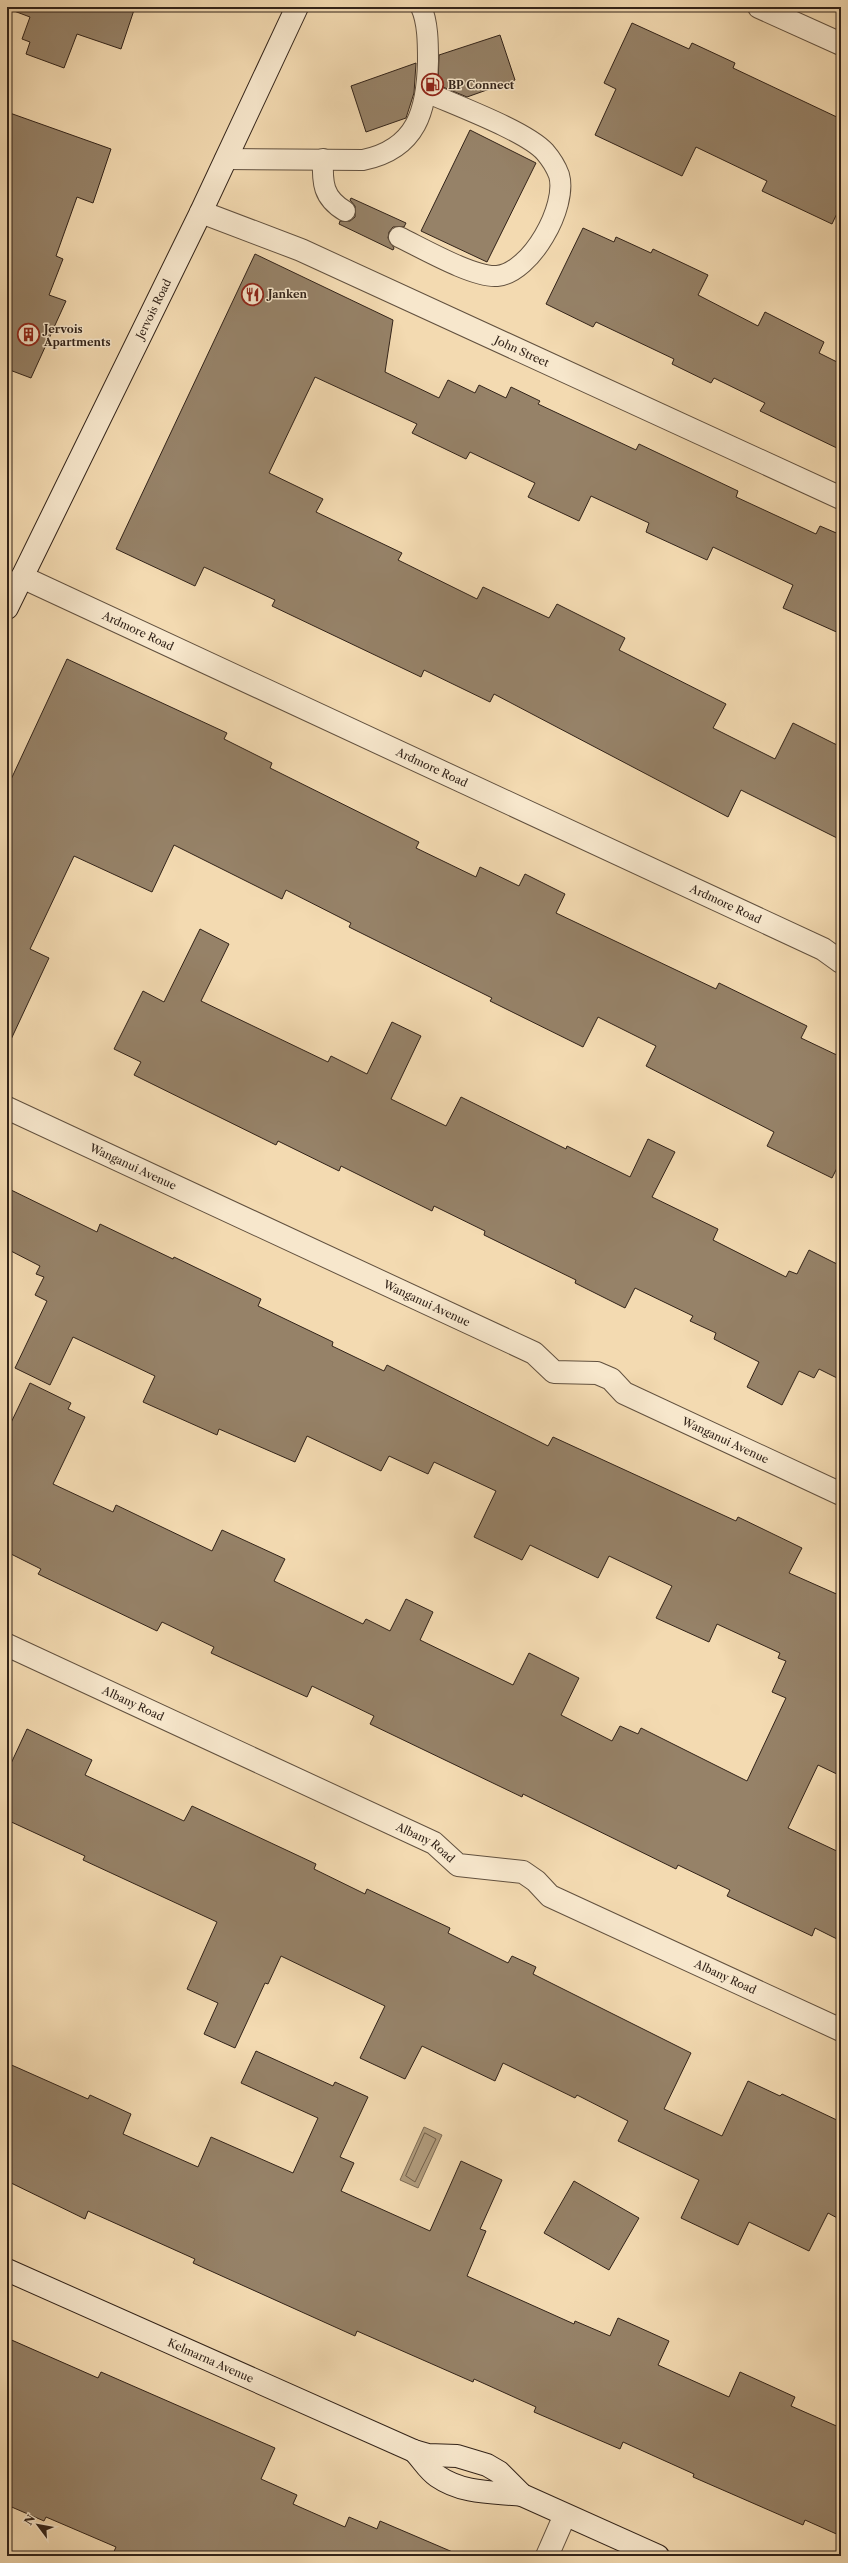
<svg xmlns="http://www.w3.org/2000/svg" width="848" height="2563" viewBox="0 0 848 2563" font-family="'Libre Caslon Text',serif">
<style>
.water{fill:#b19c7d;stroke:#7e6c55}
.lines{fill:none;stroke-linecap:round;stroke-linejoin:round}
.shore{stroke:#72604b;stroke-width:1}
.building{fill:#968268;stroke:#322319}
.lane-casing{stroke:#62513f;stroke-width:22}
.street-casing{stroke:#62513f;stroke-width:24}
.secondary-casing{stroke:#322319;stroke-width:24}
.lane{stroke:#f7e7cc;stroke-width:20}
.street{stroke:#f7e7cc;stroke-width:22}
.secondary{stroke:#f7e7cc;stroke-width:22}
.labels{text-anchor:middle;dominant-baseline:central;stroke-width:3;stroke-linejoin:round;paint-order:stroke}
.poi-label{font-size:11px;font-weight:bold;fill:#322319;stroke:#f7e7cc;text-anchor:start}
.street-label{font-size:11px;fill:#322319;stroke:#f7e7cc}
</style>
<rect width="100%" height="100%" fill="#f3dab1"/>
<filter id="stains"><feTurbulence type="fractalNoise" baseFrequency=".005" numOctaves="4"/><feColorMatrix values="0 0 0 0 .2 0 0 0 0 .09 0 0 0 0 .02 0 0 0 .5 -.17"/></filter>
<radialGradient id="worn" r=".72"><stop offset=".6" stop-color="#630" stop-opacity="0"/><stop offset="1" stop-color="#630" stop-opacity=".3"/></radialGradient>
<!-- water -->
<polygon class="water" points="424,2127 442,2135 418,2188 400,2180"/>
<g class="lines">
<!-- shore -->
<polygon class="shore" points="425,2133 436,2139 415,2182 406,2176"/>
</g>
<!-- building -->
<g class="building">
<polygon points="15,7 135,7 121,49 77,34 64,68 26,54 30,42 22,39 30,17 14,11"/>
<polygon points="632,23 689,49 692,43 735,63 733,68 841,119 841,205 832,224 762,191 767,181 696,147 682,176 595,135 616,89 604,83"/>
<polygon points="500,35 515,80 467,97 438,85 439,55"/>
<polygon points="416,63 414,93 406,118 366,132 351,86"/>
<polygon points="7,112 111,149 93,203 77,197 56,256 63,259 49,295 66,301 31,378 7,369"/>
<polygon points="470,130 536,163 487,262 421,231"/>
<polygon points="351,198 406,223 404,227 393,227 389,232 388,238 394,248 393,250 339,224 340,221 350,221 355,217 355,206 350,200"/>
<polygon points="583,228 614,242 616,237 651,253 653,249 708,275 698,295 758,326 765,312 824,342 819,353 841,364 841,450 760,411 765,403 714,378 711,383 672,364 674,359 596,322 593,327 546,304"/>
<polygon points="255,254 393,320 385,372 439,398 448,380 475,393 479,385 506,398 511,387 540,401 538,404 636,450 639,444 738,491 736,497 816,534 820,526 841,535 841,634 783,608 793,585 713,547 707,560 646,532 649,523 591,496 579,521 528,497 535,483 470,452 466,459 412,433 417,424 315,377 269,473 323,499 316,512 402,553 398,560 477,599 483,587 549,618 557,604 625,638 619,650 726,704 713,728 775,759 793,723 841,747 841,840 741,790 728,817 494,694 490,702 424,670 421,677 272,606 275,600 204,567 195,586 116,549"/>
<polygon points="67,659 227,733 224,739 272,763 270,768 419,842 416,848 476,877 480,867 519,886 525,874 565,894 556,913 716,989 719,983 807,1026 801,1038 841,1057 841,1160 832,1178 767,1146 774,1132 646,1066 656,1046 598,1017 583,1047 490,1001 492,998 349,927 351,923 286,890 282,899 174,845 152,892 74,856 30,949 49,958 7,1048 7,788"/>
<polygon points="200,929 229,944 201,1001 328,1062 331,1056 367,1074 392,1022 421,1036 391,1099 446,1126 461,1097 566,1149 567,1146 630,1177 648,1139 675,1152 652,1197 718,1229 713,1240 786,1277 789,1271 797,1274 809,1250 841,1266 841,1380 819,1369 814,1378 799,1371 782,1405 747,1387 759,1362 714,1339 716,1333 690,1321 693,1316 635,1288 625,1308 575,1283 576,1280 484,1235 485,1231 434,1206 432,1211 341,1166 339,1171 278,1141 276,1145 134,1075 141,1062 114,1049 143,991 164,1002"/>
<polygon points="7,1188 97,1232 100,1224 173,1259 174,1257 261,1299 258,1306 333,1342 332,1346 384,1371 387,1365 548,1446 553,1437 736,1521 738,1517 802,1548 789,1573 841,1596 841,1776 818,1765 788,1828 841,1853 841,1941 815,1928 812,1936 727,1896 730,1890 678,1865 676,1869 523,1794 522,1797 370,1724 374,1716 312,1686 307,1697 211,1653 214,1647 162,1622 157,1631 38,1574 41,1569 7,1552 7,1431 30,1383 71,1403 68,1409 85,1417 53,1484 113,1512 116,1505 212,1551 222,1530 285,1559 274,1581 363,1624 366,1619 390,1631 406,1599 433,1612 420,1640 513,1685 529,1653 579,1678 561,1715 612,1741 620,1726 638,1734 641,1728 747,1781 786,1698 772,1692 786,1661 778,1658 780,1653 717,1624 709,1642 656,1618 672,1586 609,1556 598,1578 530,1545 522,1560 474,1537 496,1491 434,1462 428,1474 389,1456 381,1471 307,1436 295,1462 219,1429 217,1435 143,1402 155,1376 73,1337 50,1385 15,1368 47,1301 35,1295 44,1277 36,1274 40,1266 7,1249"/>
<polygon points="27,1729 92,1760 85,1775 184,1821 192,1806 316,1864 314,1869 365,1894 367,1889 450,1928 448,1933 508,1963 512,1956 536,1967 533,1974 691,2053 664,2109 722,2136 748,2081 780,2096 782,2094 841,2122 841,2220 828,2213 809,2251 749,2222 738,2245 681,2218 699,2180 618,2141 628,2121 577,2095 575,2098 503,2063 495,2081 422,2046 405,2079 360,2058 385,2006 281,1956 268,1984 265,1983 235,2048 204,2034 218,2003 187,1989 217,1922 83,1860 85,1856 7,1820 7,1772"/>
<polygon points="256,2051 333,2086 335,2082 368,2097 340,2157 354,2163 341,2191 430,2231 461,2161 502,2180 480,2229 486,2231 467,2276 574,2324 575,2321 610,2336 618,2318 669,2341 658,2365 729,2397 740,2372 795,2397 791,2406 841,2428 841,2536 805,2520 803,2525 693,2477 694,2474 623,2442 620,2449 534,2412 536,2407 474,2379 473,2382 357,2331 355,2336 193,2263 195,2259 88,2211 85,2219 7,2181 7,2063 88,2099 90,2095 131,2114 123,2134 198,2167 211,2137 293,2173 318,2118 241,2083"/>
<polygon points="574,2181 639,2218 609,2270 544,2233"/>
<polygon points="7,2338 98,2378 101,2372 275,2448 261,2479 297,2495 293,2504 345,2527 349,2517 377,2529 380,2521 462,2556 112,2556 116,2547 46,2517 44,2521 7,2505"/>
</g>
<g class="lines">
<defs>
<g id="lane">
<path d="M225 159 363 160C417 149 427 110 428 61 428 44 428 22 421 7"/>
<path d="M323 159C322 183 323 198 345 211"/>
<path d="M399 237C422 248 474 278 497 276 531 273 568 206 559 175 556 167 551 159 545 152 526 131 455 105 426 92"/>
</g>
<g id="street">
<polyline points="759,7 841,44"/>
<path id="s1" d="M201 212 301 250 841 498"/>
<path id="s2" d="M22 577 823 949 841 962"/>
<path id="s3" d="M7 1108 534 1353 554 1372 597 1373 611 1379 624 1393 841 1494"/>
<path id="s4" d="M7 1645 434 1843 458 1865 523 1872 536 1881 550 1896 841 2030"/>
<polyline points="547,2556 565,2515"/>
</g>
<g id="secondary">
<path id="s5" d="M7 608 201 212 297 7"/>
<path id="s6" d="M7 2270 414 2451 428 2455 457 2456 487 2465 499 2472 522 2495 658 2556"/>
<path d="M414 2451C422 2459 428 2470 437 2476 463 2494 493 2492 522 2495"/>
</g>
</defs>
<!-- lane casing -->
<use href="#lane" class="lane-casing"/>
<!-- street casing -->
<use href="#street" class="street-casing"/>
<!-- secondary casing -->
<use href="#secondary" class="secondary-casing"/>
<!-- lane -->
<use href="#lane" class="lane"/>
<!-- street -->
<use href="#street" class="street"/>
<!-- secondary -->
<use href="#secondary" class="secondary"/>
</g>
<!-- icons -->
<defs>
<symbol id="fuel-ring" viewBox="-11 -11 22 22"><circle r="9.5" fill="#f7e7cc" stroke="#8f2418" stroke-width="1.5"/><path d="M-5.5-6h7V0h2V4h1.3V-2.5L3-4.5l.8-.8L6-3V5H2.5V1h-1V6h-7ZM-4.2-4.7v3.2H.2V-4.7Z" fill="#8f2418"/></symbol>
<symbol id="restaurant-ring" viewBox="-11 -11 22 22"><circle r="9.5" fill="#f7e7cc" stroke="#8f2418" stroke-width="1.5"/><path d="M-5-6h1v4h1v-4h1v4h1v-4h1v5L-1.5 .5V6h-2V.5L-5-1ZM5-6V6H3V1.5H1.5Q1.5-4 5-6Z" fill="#8f2418"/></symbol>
<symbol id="building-ring" viewBox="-11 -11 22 22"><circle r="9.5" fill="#f7e7cc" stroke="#8f2418" stroke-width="1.5"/><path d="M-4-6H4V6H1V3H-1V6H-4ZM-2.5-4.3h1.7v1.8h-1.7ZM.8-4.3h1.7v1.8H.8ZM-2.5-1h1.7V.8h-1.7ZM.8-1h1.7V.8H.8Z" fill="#8f2418"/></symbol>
</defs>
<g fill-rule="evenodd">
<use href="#fuel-ring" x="420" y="72" width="25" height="25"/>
<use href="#restaurant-ring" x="240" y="282" width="25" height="25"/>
<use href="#building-ring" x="16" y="322" width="25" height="25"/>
</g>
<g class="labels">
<!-- poi labels -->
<g class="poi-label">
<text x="448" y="85">BP Connect</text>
<text x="268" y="294">Janken</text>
<text x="44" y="329">Jervois<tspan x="44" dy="13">Apartments</tspan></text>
</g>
<!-- street labels -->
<g class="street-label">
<text stroke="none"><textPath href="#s5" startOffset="333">Jervois Road</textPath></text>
<text stroke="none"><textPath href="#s1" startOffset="350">John Street</textPath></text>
<text stroke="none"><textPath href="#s2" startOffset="128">Ardmore Road</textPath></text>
<text stroke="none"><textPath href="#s2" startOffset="452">Ardmore Road</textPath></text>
<text stroke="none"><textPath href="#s2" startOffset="776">Ardmore Road</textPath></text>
<text stroke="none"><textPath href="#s3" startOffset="139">Wanganui Avenue</textPath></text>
<text stroke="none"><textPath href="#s3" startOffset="463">Wanganui Avenue</textPath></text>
<text stroke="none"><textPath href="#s3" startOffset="798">Wanganui Avenue</textPath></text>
<text stroke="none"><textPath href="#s4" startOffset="139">Albany Road</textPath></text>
<text stroke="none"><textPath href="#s4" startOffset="463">Albany Road</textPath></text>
<text stroke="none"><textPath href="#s4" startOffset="798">Albany Road</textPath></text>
<text stroke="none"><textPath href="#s6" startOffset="223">Kelmarna Avenue</textPath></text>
</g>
</g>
<!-- margin -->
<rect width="848" height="2563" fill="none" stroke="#f3dab1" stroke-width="24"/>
<rect x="8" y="8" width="832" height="2547" fill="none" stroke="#322319" stroke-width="2"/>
<rect x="12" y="12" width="824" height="2539" fill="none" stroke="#322319"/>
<!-- north arrow -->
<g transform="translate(38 2525) rotate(302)" stroke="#f7e7cc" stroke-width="3" paint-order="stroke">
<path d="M0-3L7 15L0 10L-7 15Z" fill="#322319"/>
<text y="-6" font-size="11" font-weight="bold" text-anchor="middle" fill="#322319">N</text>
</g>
<rect width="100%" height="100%" filter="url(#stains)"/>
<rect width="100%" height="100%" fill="url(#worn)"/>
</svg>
